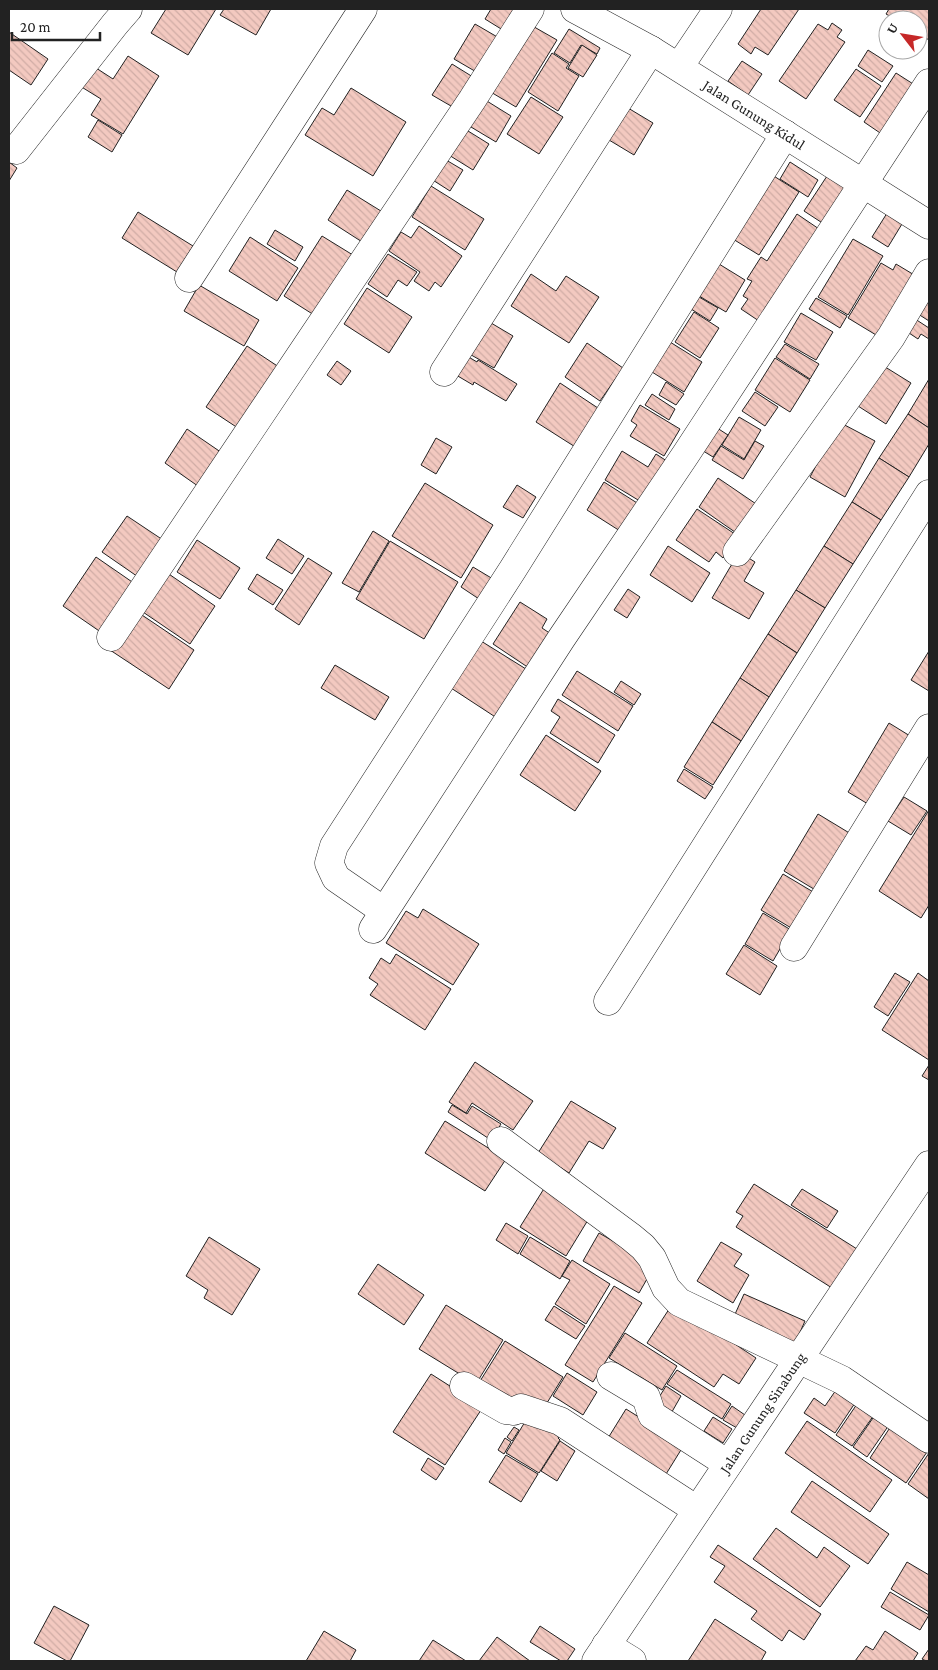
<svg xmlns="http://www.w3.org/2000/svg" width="938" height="1670" viewBox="0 0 938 1670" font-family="'Crimson Pro',serif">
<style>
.building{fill:url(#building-back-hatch);stroke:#222}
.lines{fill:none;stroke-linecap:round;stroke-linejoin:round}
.minor-casing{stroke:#222;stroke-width:29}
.minor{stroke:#fff;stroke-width:28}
.labels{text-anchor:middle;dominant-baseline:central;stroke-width:4;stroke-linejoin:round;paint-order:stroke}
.street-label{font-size:15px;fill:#222;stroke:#fff}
</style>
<defs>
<pattern id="building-back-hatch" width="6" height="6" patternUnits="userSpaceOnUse" patternTransform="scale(1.25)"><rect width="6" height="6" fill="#f3c9c0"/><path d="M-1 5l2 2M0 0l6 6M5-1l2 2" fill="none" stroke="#d0aca5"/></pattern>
</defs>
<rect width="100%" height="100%" fill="#fff"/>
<!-- building -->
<g class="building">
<polygon points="166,9 216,9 188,55 151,33"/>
<polygon points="224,9 271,9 256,35 220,15"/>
<polygon points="491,9 520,9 506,32 485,19"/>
<polygon points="761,9 799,9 768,55 755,47 751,54 738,44"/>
<polygon points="889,9 929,9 929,40 918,33 918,20 897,20 886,14"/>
<polygon points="832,23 842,30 837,37 845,42 806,99 779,81 818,24 828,30"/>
<polygon points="475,24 506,42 485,77 454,59"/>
<polygon points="529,24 557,40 516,107 489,91"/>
<polygon points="569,29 600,48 597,54 581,45 570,63 554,53"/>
<polygon points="9,32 48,59 31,85 9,70"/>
<polygon points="582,45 597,55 583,77 568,68"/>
<polygon points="868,50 893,66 882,82 858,66"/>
<polygon points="552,53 569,64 566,68 579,76 558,111 528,92"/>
<polygon points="128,56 159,76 123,134 91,115 101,99 80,86 93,66 113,79"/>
<polygon points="742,61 762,74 748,95 728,81"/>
<polygon points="452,64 481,82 463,113 432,95"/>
<polygon points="856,69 881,86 860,117 834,100"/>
<polygon points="896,73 921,89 889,139 864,122"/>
<polygon points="351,88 406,122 373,176 305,135 322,108 334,115"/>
<polygon points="531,97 563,117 539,154 507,134"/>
<polygon points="482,98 511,116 496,142 466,124"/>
<polygon points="628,108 653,123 634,155 609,140"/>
<polygon points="98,120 122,135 112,152 88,137"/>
<polygon points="460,126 489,144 473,170 444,152"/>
<polygon points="441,157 463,170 450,191 428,177"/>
<polygon points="9,162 17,168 9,181"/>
<polygon points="790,162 818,180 808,197 780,179"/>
<polygon points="769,173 799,192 759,255 728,236"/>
<polygon points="829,173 851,188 827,226 804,211"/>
<polygon points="431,186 484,219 465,250 412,217"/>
<polygon points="347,190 389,216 370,247 328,220"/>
<polygon points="889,210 905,219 888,247 872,237"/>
<polygon points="138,212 193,246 177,272 122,238"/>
<polygon points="797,214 822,231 762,323 741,309 748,299 743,296 752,281 747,279 761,257 767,261"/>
<polygon points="419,226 462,256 441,287 435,282 429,291 414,281 420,272 389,251 401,232 411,238"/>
<polygon points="275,230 303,247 295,261 267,244"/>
<polygon points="322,236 361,260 322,320 284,296"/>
<polygon points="250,237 298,268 277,301 229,271"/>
<polygon points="853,239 883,256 848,315 818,297"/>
<polygon points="388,254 417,272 407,286 398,280 387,297 368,284"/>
<polygon points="881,263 893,270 896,264 916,276 886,341 848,318"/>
<polygon points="719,264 745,280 726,312 699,296"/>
<polygon points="531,274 556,291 566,276 599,297 569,343 511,306"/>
<polygon points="199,285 259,320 244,346 184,311"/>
<polygon points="367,288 412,317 389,353 344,324"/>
<polygon points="929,290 929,321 915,312"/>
<polygon points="699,297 718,308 710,321 691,309"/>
<polygon points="816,298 847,316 840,328 809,309"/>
<polygon points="694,312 719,328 700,358 675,342"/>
<polygon points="801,313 833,332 816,360 784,342"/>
<polygon points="912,317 929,328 929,339 921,334 918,339 903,329"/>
<polygon points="486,320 513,336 494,368 466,352"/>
<polygon points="670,342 702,362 684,392 652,372"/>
<polygon points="587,343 623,368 600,401 565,377"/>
<polygon points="785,344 819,364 810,379 776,357"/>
<polygon points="247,346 285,371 244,432 206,407"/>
<polygon points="462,353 477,362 478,360 517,384 506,401 474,382 473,385 451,372"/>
<polygon points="775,358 810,380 790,412 755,390"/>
<polygon points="337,361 351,371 341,385 327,375"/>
<polygon points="882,365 911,383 886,424 858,406"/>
<polygon points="929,379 929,428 908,414"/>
<polygon points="666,382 684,394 676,405 659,395"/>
<polygon points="560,383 604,412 580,450 536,422"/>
<polygon points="755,392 778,407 765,426 742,411"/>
<polygon points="652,394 675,409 669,420 645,405"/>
<polygon points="640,405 680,429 664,456 630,436 637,425 631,421"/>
<polygon points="908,414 929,428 929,444 909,477 879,458"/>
<polygon points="739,417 761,430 744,459 722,445"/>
<polygon points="839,422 875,441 845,497 810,477"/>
<polygon points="714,426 728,435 713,457 700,449"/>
<polygon points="187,429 228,457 205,491 165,463"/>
<polygon points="436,438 452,447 436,474 421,465"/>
<polygon points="755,441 764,446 743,479 712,460 721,446 744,460"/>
<polygon points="622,451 648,467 656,454 673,465 648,506 605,480"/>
<polygon points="879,458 909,477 881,520 852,502"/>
<polygon points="718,478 762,508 742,537 699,507"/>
<polygon points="604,482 645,508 628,536 587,510"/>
<polygon points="425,483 493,525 461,578 392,536"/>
<polygon points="517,485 536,497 523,518 503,507"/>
<polygon points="852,502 881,520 853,564 824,546"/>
<polygon points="697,509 738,536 723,558 716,552 709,562 676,540"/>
<polygon points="127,516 169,544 144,581 102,552"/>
<polygon points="373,531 389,541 359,592 342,583"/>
<polygon points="278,539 304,556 292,574 266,558"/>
<polygon points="197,540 240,568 220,599 177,572"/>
<polygon points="390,541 458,582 424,639 356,599"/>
<polygon points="668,546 710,573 692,602 650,575"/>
<polygon points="824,546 853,564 825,608 796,590"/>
<polygon points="739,552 755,562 744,581 764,593 749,619 712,598"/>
<polygon points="96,557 138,586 105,635 63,606"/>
<polygon points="308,558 332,573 299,625 275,609"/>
<polygon points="473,567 498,582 485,603 461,587"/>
<polygon points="166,572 215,606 190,644 140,610"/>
<polygon points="257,574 283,590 273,605 248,589"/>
<polygon points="628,589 640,597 627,618 614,610"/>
<polygon points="796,590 825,608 797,653 768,634"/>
<polygon points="520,602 547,619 542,628 557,638 535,672 493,644"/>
<polygon points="136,611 194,650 169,689 110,650"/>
<polygon points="768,634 797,653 769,697 740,678"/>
<polygon points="481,641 534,674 503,722 451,688"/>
<polygon points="929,651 929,691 911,680"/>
<polygon points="335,665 389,697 375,720 321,688"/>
<polygon points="577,671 633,706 618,731 562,695"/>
<polygon points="740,678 769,697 741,741 712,722"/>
<polygon points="621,681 641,694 634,705 614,692"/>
<polygon points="558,699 615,735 598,763 550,733 560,717 551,711"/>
<polygon points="712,722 741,741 713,785 684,767"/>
<polygon points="889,723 915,739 873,807 848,792"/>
<polygon points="546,735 601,771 575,811 520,775"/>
<polygon points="684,769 713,787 705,799 677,781"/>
<polygon points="904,797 927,811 911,835 888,821"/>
<polygon points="929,810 929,905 921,918 879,891"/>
<polygon points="818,814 856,837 822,894 784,871"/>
<polygon points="783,874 820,896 798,932 761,910"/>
<polygon points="423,909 479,944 453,985 386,943 406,911 418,918"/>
<polygon points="763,913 791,930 773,961 745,944"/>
<polygon points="744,945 777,966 760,995 726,974"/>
<polygon points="396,954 451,989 425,1030 370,995 378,984 369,978 381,958 390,964"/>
<polygon points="895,973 910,982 888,1016 874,1007"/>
<polygon points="918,973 929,981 929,1060 882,1030"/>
<polygon points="475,1062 533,1101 513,1130 472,1103 466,1113 449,1102"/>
<polygon points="929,1065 929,1080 922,1076"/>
<polygon points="571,1101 616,1128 603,1149 589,1141 569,1173 538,1153"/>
<polygon points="452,1105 467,1114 472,1106 501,1124 491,1140 448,1112"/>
<polygon points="445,1121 506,1159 485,1191 425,1153"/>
<polygon points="754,1184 857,1249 832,1288 736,1227 743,1216 736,1212"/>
<polygon points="545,1187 591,1215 566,1256 520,1227"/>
<polygon points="802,1189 838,1211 827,1228 791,1205"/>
<polygon points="506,1223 528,1236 518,1254 496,1240"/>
<polygon points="599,1233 655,1265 639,1293 583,1261"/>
<polygon points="209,1237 260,1269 232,1315 204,1298 208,1290 186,1276"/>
<polygon points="530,1237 570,1261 560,1279 520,1254"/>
<polygon points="721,1242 742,1254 734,1266 749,1275 733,1303 697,1281"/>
<polygon points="572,1260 610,1284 586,1324 555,1304 570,1280 562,1276"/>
<polygon points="378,1264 424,1295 404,1325 358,1294"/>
<polygon points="614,1286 642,1303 593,1382 565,1365"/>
<polygon points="744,1294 805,1321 793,1348 732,1321"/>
<polygon points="673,1303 756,1358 739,1384 723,1374 714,1387 647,1343"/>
<polygon points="446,1305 503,1340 476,1384 419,1349"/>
<polygon points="554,1306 585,1326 576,1339 545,1320"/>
<polygon points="625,1333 677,1366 662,1390 609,1358"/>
<polygon points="505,1341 563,1377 542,1411 477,1386"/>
<polygon points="677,1370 731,1404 722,1419 667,1384"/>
<polygon points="567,1373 597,1392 583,1415 553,1396"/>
<polygon points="431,1374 483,1407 445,1465 393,1432"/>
<polygon points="666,1386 681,1396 669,1417 653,1407"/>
<polygon points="836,1390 855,1403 835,1433 804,1413 814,1398 825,1406"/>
<polygon points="857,1404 874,1415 852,1446 836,1435"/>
<polygon points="732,1406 745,1415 737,1428 723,1420"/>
<polygon points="626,1409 684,1445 663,1479 605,1443"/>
<polygon points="531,1412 562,1432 558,1438 560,1440 539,1473 506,1453"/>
<polygon points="875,1415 889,1425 867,1457 853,1447"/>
<polygon points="713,1417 732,1429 723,1443 704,1431"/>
<polygon points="807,1421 892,1480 870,1512 785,1453"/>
<polygon points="893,1423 929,1449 906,1483 870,1458"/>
<polygon points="514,1427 519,1430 512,1441 507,1437"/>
<polygon points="505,1438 511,1442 504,1454 498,1450"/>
<polygon points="560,1441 575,1451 557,1481 541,1471"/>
<polygon points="929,1453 929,1499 908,1484"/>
<polygon points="506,1455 538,1474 521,1502 489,1482"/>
<polygon points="428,1458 444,1468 436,1480 421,1470"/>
<polygon points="812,1481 889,1534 868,1564 791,1512"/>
<polygon points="776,1528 817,1558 824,1547 850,1566 820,1607 753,1559"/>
<polygon points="718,1545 821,1614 804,1640 789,1630 782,1641 751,1619 757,1611 714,1582 725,1566 710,1557"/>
<polygon points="907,1562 929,1575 929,1612 891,1589"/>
<polygon points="890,1592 929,1615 920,1630 881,1607"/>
<polygon points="54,1606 89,1625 70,1661 67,1661 34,1643"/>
<polygon points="715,1619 766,1652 761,1661 688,1661"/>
<polygon points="540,1626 575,1649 567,1661 561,1661 530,1642"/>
<polygon points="324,1631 356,1650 350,1661 306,1661"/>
<polygon points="885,1631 918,1653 913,1661 855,1661 866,1646 873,1650"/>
<polygon points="497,1637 530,1661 479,1661"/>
<polygon points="433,1640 466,1661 419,1661"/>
<polygon points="929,1649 929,1661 926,1661 922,1659"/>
</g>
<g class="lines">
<defs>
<g id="minor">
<path id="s1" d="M575 9 651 50 929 225"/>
<polyline points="679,67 718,9"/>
<polyline points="16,150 115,24 128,9"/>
<polyline points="189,278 363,9"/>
<polyline points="444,372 651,50"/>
<polyline points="737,552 891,337 929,273"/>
<polyline points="111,637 472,100 530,9"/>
<polyline points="384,911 336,878 329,863 334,846 513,569 785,134"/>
<polyline points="373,929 561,639 686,454 929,83"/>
<polyline points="794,947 929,728"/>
<polyline points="608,1001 929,494"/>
<polyline points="501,1141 631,1237 643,1247 652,1258 666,1288 679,1302 842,1380 929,1439"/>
<polyline points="611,1376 646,1397 652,1415 728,1464"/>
<polyline points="464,1386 506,1410 514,1411 521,1408 560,1421 697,1510"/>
<polyline points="606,1645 632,1661"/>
<path id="s2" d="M596 1661 929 1165"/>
</g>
</defs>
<!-- minor casing -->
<use href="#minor" class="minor-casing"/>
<!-- minor -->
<use href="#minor" class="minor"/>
</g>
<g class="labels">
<!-- street labels -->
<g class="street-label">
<text stroke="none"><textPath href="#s1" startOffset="208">Jalan Gunung Kidul</textPath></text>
<text stroke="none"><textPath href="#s2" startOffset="299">Jalan Gunung Sinabung</textPath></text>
</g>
</g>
<!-- border -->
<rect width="938" height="1670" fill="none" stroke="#222222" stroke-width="20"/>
<!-- north arrow -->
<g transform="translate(903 35) rotate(301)"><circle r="24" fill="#ffffff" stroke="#a7a7a7"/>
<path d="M0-4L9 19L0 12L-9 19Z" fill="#c62828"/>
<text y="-8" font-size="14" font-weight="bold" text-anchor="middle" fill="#222222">U</text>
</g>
<!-- scale -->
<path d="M12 32v8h88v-8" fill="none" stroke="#222222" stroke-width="2.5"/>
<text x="20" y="32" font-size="15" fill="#222222" stroke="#ffffff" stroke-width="4" paint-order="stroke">20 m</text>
</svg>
